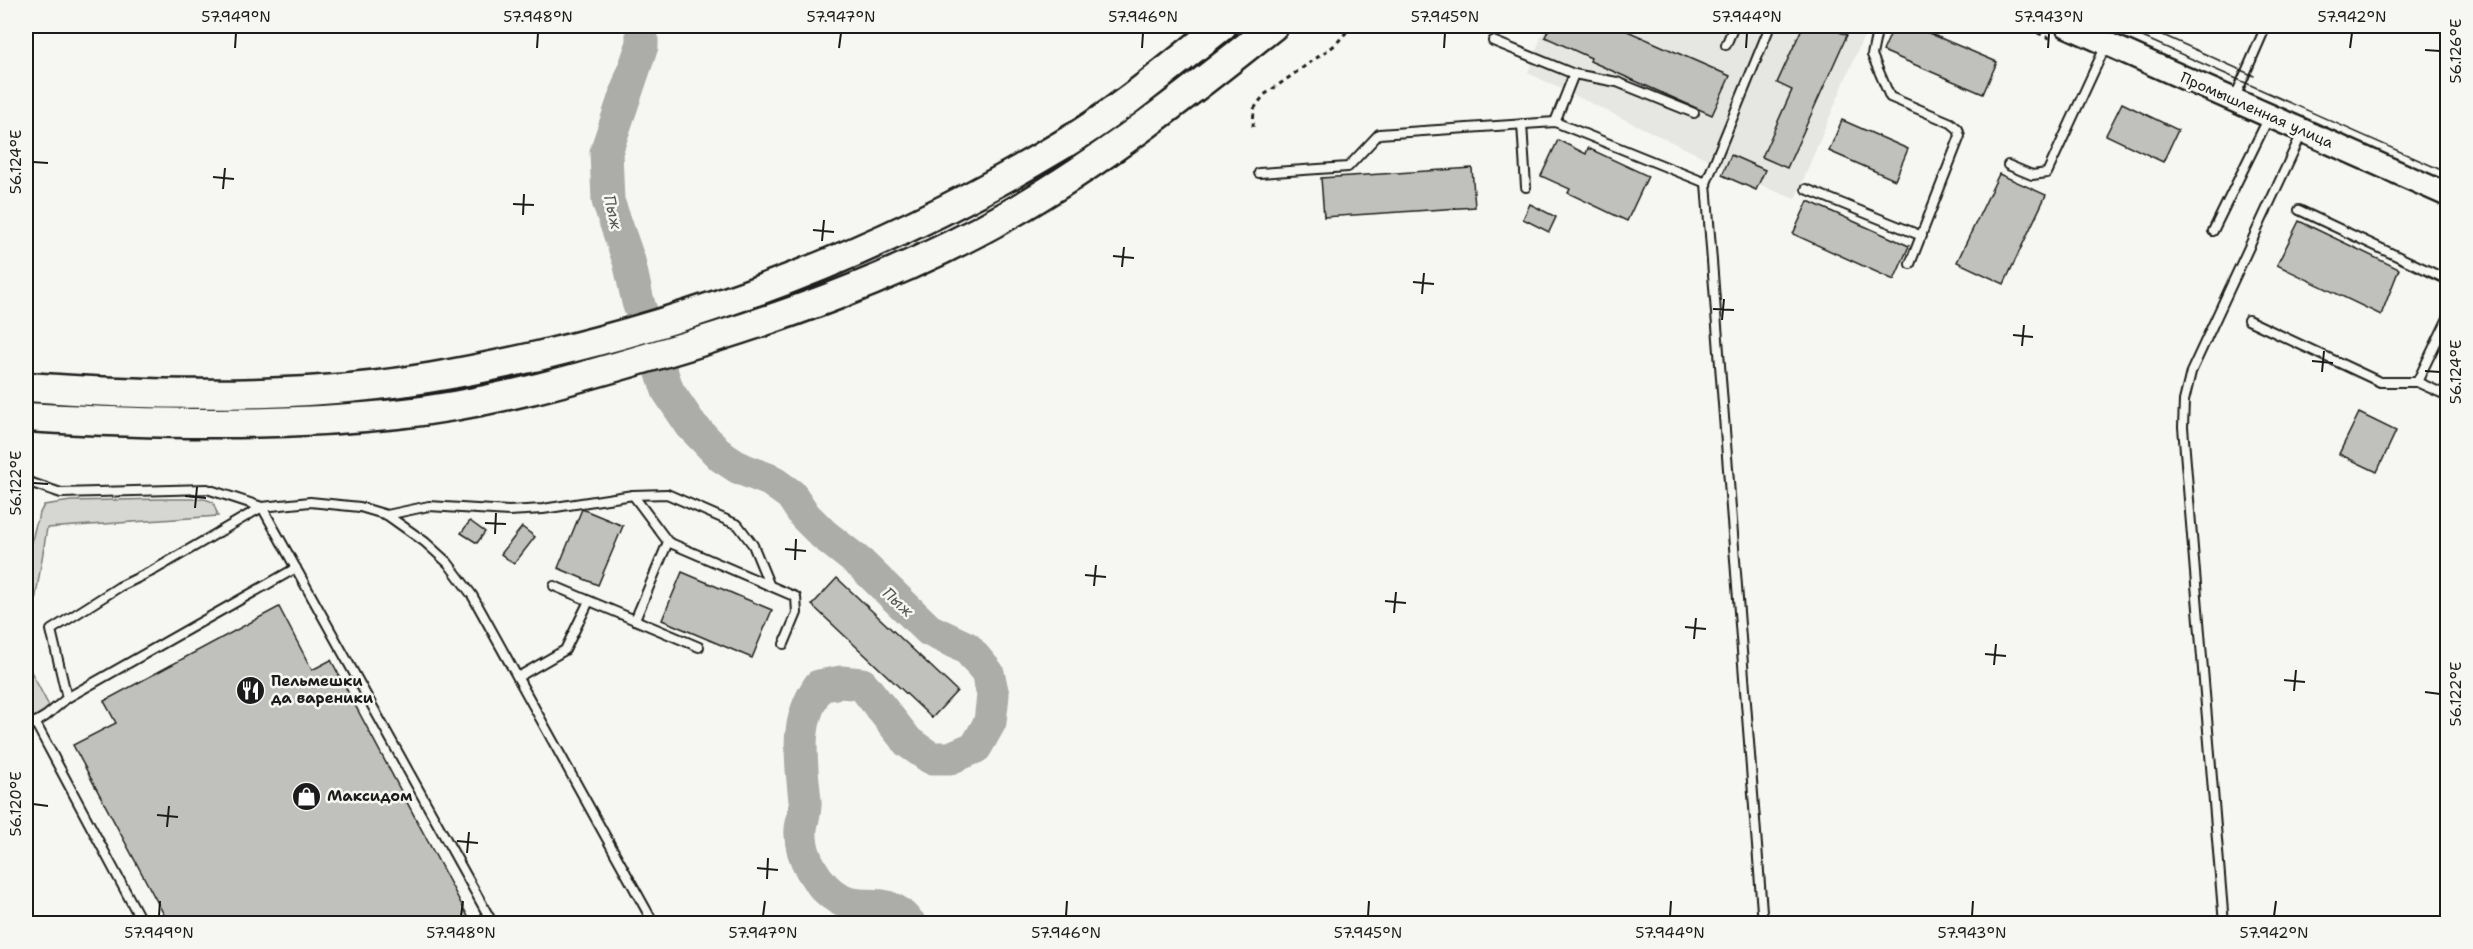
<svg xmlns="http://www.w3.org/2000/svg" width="2473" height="949" viewBox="0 0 2473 949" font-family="'Shantell Sans',sans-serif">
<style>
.built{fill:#e6e6e2}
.green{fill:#d6d6d2;stroke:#797977;stroke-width:1.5}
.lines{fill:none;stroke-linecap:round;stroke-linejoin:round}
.river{stroke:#acaca9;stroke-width:33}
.building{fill:#c0c0bd;stroke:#1c1c1c;stroke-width:1.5}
.lane-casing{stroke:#1c1c1c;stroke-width:12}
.secondary-casing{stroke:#1c1c1c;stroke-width:27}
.highway-casing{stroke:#1c1c1c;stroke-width:33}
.path{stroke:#1c1c1c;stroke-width:3;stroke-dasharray:4.5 4.5;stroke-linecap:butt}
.lane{stroke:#f6f6f2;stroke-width:8}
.secondary{stroke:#f6f6f2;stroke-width:22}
.highway{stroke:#f6f6f2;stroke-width:28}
.tram{stroke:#1c1c1c;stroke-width:1.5}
.ticks{fill:none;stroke:#1c1c1c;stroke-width:2}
.labels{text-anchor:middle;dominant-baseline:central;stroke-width:5;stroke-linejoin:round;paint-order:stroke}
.street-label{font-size:15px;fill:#1c1c1c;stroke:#f6f6f2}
.poi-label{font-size:15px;font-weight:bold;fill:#1c1c1c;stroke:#f6f6f2;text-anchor:start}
.water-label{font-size:16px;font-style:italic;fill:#565654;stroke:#f6f6f2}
.neatline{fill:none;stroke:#1c1c1c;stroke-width:2}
.ticks-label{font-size:15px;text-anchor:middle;fill:#1c1c1c}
</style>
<rect width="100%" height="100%" fill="#f6f6f2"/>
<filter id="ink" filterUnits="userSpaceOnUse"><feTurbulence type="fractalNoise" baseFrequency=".0167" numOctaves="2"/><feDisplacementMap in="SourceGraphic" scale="12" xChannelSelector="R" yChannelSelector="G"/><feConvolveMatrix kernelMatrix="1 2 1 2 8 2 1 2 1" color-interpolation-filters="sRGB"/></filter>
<g filter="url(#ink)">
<!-- built -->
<polygon class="built" points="1545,26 1868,26 1795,199 1772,190 1528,73"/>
<!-- green -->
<g class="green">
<path d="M162 499H205L213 502 218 516 47 528 26 657C25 618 25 537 44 505L71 501Z"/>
<polygon points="26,662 50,708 26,722"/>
</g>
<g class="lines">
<!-- river -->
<path class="river" d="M642 26V46L606 152 608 201 629 261 638 302 668 391 691 425 722 457 739 468 770 480 791 495 805 516 823 534 861 564 929 630 967 648 988 673 993 695 990 722 976 747 950 758H931L908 742 862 684 841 682 819 686C794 723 801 759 805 801 806 810 802 820 801 829 799 855 817 886 839 899 856 910 876 901 892 909 899 912 905 919 910 924"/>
</g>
<!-- building -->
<g class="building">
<polygon points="1550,26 1616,26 1730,76 1712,115 1590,61 1591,58 1545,37"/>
<polygon points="1803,26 1825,26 1847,35 1787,168 1762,157 1792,90 1777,83"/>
<polygon points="1894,26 1912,26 1997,62 1983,94 1883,51"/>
<polygon points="2122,103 2178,130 2163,162 2106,135"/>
<polygon points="1842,120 1908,149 1895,180 1829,151"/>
<polygon points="1558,140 1586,154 1588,148 1648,176 1627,221 1568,193 1570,189 1541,176"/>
<polygon points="1731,155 1765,170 1756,190 1722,175"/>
<polygon points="1472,168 1475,207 1324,217 1321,178"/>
<polygon points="1999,174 2046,195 2004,284 1957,262"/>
<polygon points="1808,201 1909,246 1894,280 1793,234"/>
<polygon points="1530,204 1556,217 1549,232 1523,219"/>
<polygon points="2299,221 2399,269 2381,315 2277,265"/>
<polygon points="2359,413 2396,431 2377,472 2339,454"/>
<polygon points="582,509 623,526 598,585 558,568"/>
<polygon points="470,521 485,532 477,543 461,533"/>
<polygon points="522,527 535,537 514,564 501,554"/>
<polygon points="682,572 772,610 752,658 662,620"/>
<polygon points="837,578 957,691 932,718 812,605"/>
<polygon points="279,607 312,670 331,660 472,924 169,924 73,745 116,723 104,701"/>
</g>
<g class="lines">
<defs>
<g id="lane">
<polyline points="1878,26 1872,55 1890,97 1951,123 1958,129 1960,136 1910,264"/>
<polyline points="1493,41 1574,74 1555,122"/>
<polyline points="1726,45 1734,26"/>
<polyline points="1574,74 1617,82 1694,113"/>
<polyline points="2235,97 2266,26"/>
<polyline points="1522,124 1526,187"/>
<polyline points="2008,165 2032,175 2047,173 2106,45"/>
<polyline points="1259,173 1348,167 1379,134 1555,122 1706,183 1770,26"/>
<polyline points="1706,183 1763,924"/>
<polyline points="1806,189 1922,236"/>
<polyline points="2299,210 2448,280"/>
<polyline points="2213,231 2269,117"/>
<polyline points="2248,320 2380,382 2417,382 2448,318"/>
<polyline points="2417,382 2448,396"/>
<polyline points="26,481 61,493 207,489 262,507 493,924"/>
<polyline points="633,495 667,494 738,525 753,545 769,584"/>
<polyline points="387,515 429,506 509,511 543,509 633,495 668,542 796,597 797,613 784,644"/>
<polyline points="668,542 635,620 699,647"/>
<polyline points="554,586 635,620"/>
<polyline points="518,677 565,650 589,601"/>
<polyline points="67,698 51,630 119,587 154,570 262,507 310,502 360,507 387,515 425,542 448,563 472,595 654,924"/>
<polyline points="35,722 143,924"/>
<polyline points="26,728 46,716 67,698 296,568"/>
<polyline points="2224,924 2183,427 2184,401 2191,372 2302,133"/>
</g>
<polyline id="secondary" points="2067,26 2448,195"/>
<g id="highway">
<path d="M26 387C124 394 223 397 322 390 395 386 467 372 538 356 723 313 899 243 1062 145 1119 111 1170 67 1222 26"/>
<path d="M26 417C149 424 273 427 397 414 484 405 569 381 653 356 776 320 898 278 1010 214 1104 160 1189 93 1273 26"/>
</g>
</defs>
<!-- lane casing -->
<use href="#lane" class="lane-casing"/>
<!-- secondary casing -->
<use href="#secondary" class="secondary-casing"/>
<!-- highway casing -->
<use href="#highway" class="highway-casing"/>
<!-- path -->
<g class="path">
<polyline points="2021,26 2052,39"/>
<polyline points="1253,127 1254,109 1264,95 1335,45 1352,26"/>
</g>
<!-- lane -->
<use href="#lane" class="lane"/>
<!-- secondary -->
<use href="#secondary" class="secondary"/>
<!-- highway -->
<use href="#highway" class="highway"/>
<!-- tram -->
<g class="tram">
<polyline points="2118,26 2448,173"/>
<polyline points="2143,26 2254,76"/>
</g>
</g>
</g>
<!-- ticks -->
<path class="ticks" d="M235 48 236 33M537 48 538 33M839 48 841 33M1142 48 1143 33M1444 48 1445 33M1746 48 1747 33M2048 48 2049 33M2350 48 2352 33M2425 50 2440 51M33 162 48 163M213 177 234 179M223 189 225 168M513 204 534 205M523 215 524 194M813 230 834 232M822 241 824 220M1113 256 1134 258M1122 267 1124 247M1413 282 1434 284M1422 294 1424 273M1713 309 1734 310M1722 320 1724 299M2013 335 2033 337M2022 346 2024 325M2312 361 2333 363M2425 371 2440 372M2322 372 2324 351M33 483 48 484M185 496 206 498M195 508 197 487M485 523 506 524M495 534 496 513M785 549 806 551M795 560 796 539M1085 575 1106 577M1094 586 1096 565M1385 601 1406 603M1394 613 1396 592M1685 627 1706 629M1694 639 1696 618M1985 654 2006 656M1994 665 1996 644M2284 680 2305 682M2294 691 2296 670M2425 692 2440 694M33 804 48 806M157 815 178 817M167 827 169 806M457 841 478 843M467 853 469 832M757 868 778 870M767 879 768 858M159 916 160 901M461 916 463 901M763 916 765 901M1066 916 1067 901M1368 916 1369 901M1670 916 1671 901M1972 916 1973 901M2274 916 2276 901"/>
<!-- icons -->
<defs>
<symbol id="restaurant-disc" viewBox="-11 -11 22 22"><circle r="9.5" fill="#1c1c1c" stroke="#f6f6f2"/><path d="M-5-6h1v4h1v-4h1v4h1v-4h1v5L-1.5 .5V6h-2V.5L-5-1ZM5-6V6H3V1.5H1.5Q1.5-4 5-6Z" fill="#fff"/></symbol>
<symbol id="shop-disc" viewBox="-11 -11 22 22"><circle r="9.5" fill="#1c1c1c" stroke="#f6f6f2"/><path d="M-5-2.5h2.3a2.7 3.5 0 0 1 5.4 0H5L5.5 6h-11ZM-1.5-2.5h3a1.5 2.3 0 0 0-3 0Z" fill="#fff"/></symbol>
</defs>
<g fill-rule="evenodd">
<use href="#restaurant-disc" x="234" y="674" width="33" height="33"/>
<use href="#shop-disc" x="290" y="780" width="33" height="33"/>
</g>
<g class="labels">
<!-- street labels -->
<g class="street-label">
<text transform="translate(2257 110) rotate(24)">Промышленная улица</text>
</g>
<!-- poi labels -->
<g class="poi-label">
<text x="271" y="681">Пельмешки<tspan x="271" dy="17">да вареники</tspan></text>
<text x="327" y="796">Максидом</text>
</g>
<!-- water labels -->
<g class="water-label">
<text transform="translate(613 212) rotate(77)">Пыж</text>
<text transform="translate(898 602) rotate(42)">Пыж</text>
</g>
</g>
<!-- margin -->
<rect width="2473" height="949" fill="none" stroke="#f6f6f2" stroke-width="66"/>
<rect x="33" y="33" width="2407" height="883" class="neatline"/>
<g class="ticks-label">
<text x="236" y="22">57.949°N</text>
<text x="538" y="22">57.948°N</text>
<text x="841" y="22">57.947°N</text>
<text x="1143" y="22">57.946°N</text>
<text x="1445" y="22">57.945°N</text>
<text x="1747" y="22">57.944°N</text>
<text x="2049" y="22">57.943°N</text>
<text x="2352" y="22">57.942°N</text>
<text transform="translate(2456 51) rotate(-90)" y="5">56.126°E</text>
<text transform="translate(16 162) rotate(-90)" y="5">56.124°E</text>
<text transform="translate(2456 372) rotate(-90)" y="5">56.124°E</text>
<text transform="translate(16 483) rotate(-90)" y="5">56.122°E</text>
<text transform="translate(2456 694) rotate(-90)" y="5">56.122°E</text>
<text transform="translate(16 804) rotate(-90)" y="5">56.120°E</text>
<text x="159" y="938">57.949°N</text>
<text x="461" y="938">57.948°N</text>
<text x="763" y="938">57.947°N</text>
<text x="1066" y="938">57.946°N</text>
<text x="1368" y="938">57.945°N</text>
<text x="1670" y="938">57.944°N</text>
<text x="1972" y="938">57.943°N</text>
<text x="2274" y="938">57.942°N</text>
</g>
</svg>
